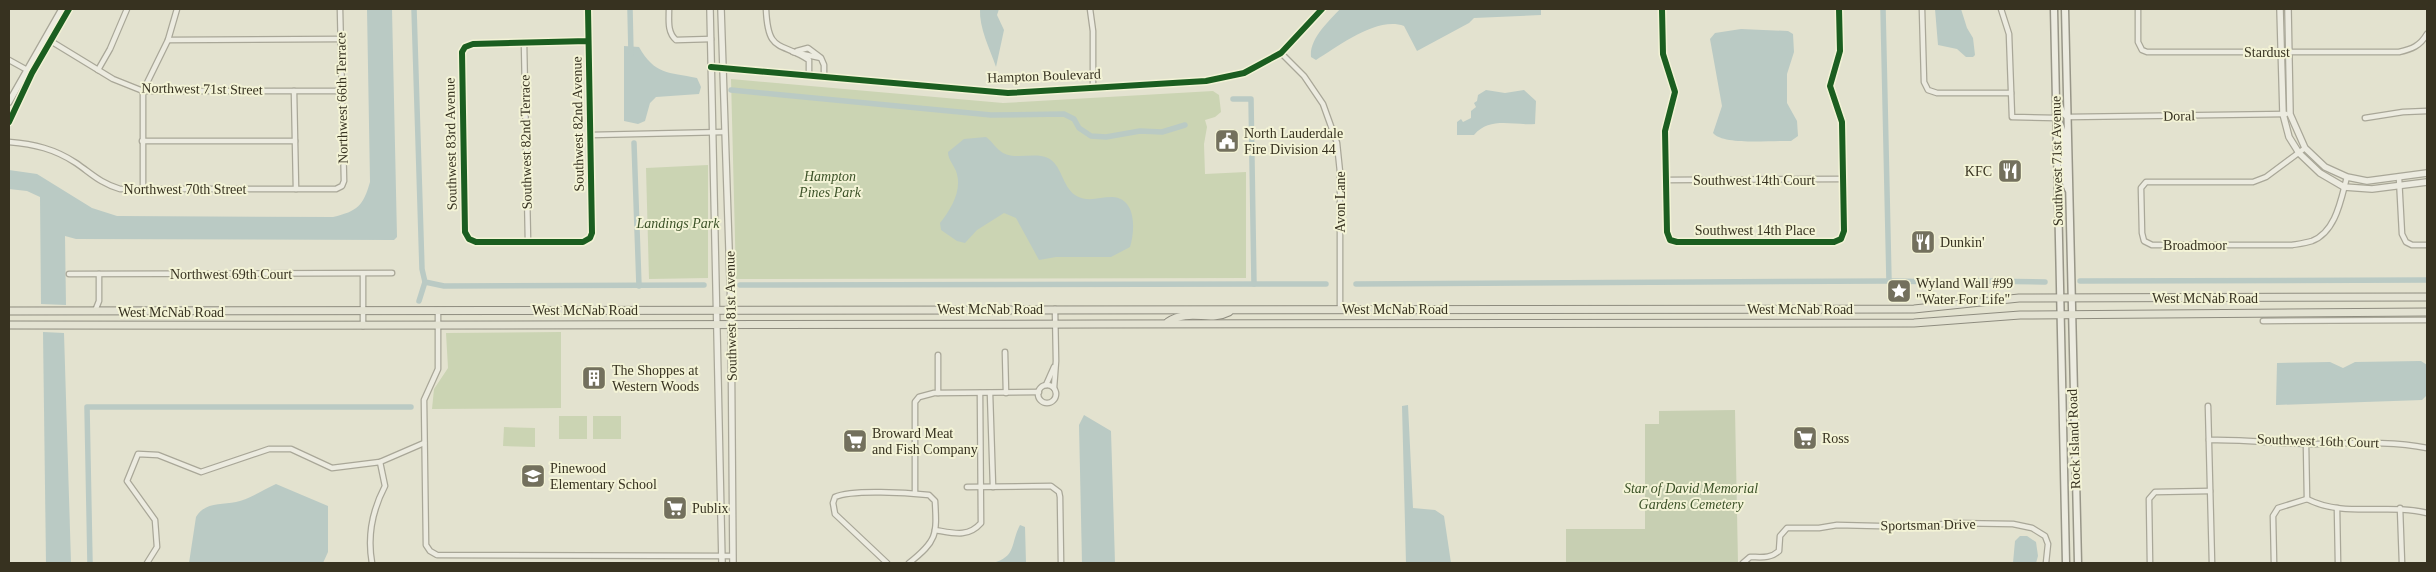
<svg xmlns="http://www.w3.org/2000/svg" width="2436" height="572" viewBox="0 0 2436 572" font-family="'Times New Roman',serif">
<style>
.green{fill:#cbd4b3}
.cemetery{fill:#c7cfb2}
.water{fill:#bacac4}
.lines{fill:none;stroke-linecap:round;stroke-linejoin:round}
.canal{stroke:#bacac4;stroke-width:5.5}
.minor-casing{stroke:#a9a798;stroke-width:7}
.tertiary-casing{stroke:#a9a798;stroke-width:8}
.secondary-casing{stroke:#989688;stroke-width:9}
.primary-casing{stroke:#8e8c7f;stroke-width:9}
.minor{stroke:#ecebe0;stroke-width:4.5}
.tertiary{stroke:#ecebe0;stroke-width:5.5}
.secondary{stroke:#ecebe0;stroke-width:6}
.primary{stroke:#e3e2d2;stroke-width:7}
.cycleway-casing{stroke:#f3f3d6;stroke-width:9}
.cycleway{stroke:#1b5e20;stroke-width:6}
.labels{text-anchor:middle;dominant-baseline:central;stroke-width:4;stroke-linejoin:round;paint-order:stroke}
.street-label{font-size:14px;fill:#373220;stroke:#f3f3d6}
.poi-label{font-size:14px;fill:#373220;stroke:#f3f3d6;text-anchor:start}
.park-label{font-size:14px;font-style:italic;fill:#3c5228;stroke:#f3f3d6}
</style>
<rect width="100%" height="100%" fill="#e3e2cf"/>
<!-- green -->
<g class="green">
<polygon points="731,79 1003,103 1213,91 1219,95 1221,112 1215,117 1205,120 1207,127 1204,144 1205,174 1246,172 1246,278 736,279"/>
<polygon points="708,165 708,278 649,279 646,168"/>
<polygon points="561,332 561,408 432,409 434,389 448,368 446,333"/>
<rect x="559" y="416" width="28" height="23"/>
<rect x="593" y="416" width="28" height="23"/>
<polygon points="504,427 535,428 535,447 503,446"/>
</g>
<!-- cemetery -->
<polygon class="cemetery" points="1735,410 1738,563 1566,563 1566,529 1645,529 1645,424 1659,424 1659,411"/>
<!-- water -->
<g class="water">
<path d="M367 9H392L397 237 394 240 76 239 65 236 66 305 41 304 40 197 27 191 9 189V170L37 174 92 208 117 216 333 217C358 211 363 206 370 182Z"/>
<path d="M980 9H999L997 15 1004 30 996 67C990 49 979 28 980 9Z"/>
<path d="M1340 9H1541V15L1474 18 1469 23 1417 51 1404 26C1377 16 1339 46 1316 60L1311 57C1309 39 1329 21 1340 9Z"/>
<polygon points="1935,9 1961,9 1967,28 1973,38 1975,55 1973,57 1966,57 1957,49 1938,45"/>
<path d="M1741 29 1788 31 1793 34 1794 52 1787 74V103L1797 121 1798 136 1791 141C1774 140 1724 146 1713 133L1722 106 1710 39 1715 33Z"/>
<path d="M624 46 639 47C655 75 668 72 697 78L701 87 699 94 656 97 650 103 645 121 638 124 624 121Z"/>
<path d="M1486 90 1505 93 1524 90 1536 101 1535 124C1514 126 1490 116 1474 135H1457V122L1461 119 1463 122 1471 118V111L1476 107 1474 103 1477 101 1478 95Z"/>
<path d="M986 137C993 142 996 149 1003 153 1017 160 1034 152 1048 158 1062 165 1062 186 1075 195 1087 203 1099 197 1112 197 1137 198 1135 231 1130 247L1111 257H1056L1039 260 1016 218 1004 213 977 230 965 243 957 241 941 230 940 223C951 209 963 190 956 171 953 164 948 159 948 152L964 139Z"/>
<polygon points="43,332 64,333 71,563 46,563"/>
<polygon points="2421,361 2427,365 2427,395 2422,400 2276,405 2277,363 2330,362 2343,368 2355,362"/>
<polygon points="1408,405 1413,508 1435,510 1444,516 1451,563 1406,563 1402,406"/>
<polygon points="1084,415 1111,431 1115,563 1082,563 1079,425"/>
<path d="M276 484 328 506V552L323 563H189L196 517C205 502 221 505 236 502 249 500 264 489 276 484Z"/>
<path d="M1020 525 1025 527 1026 563H993C1017 556 1010 544 1020 525Z"/>
<polygon points="2020,536 2027,536 2036,542 2038,556 2036,563 2013,563 2015,541"/>
</g>
<g class="lines">
<!-- canal -->
<g class="canal">
<polyline points="414,9 422,269 425,282 444,286 704,285"/>
<polyline points="630,9 631,54"/>
<polyline points="1883,9 1889,281"/>
<polyline points="731,90 991,115 1064,114 1074,119 1079,128 1091,136 1106,137 1140,131 1162,132 1185,125"/>
<polyline points="1233,99 1251,99 1254,284"/>
<polyline points="634,143 639,286"/>
<polyline points="1975,281 2045,282"/>
<polyline points="2080,281 2427,280"/>
<polyline points="1356,284 1889,281 1950,282"/>
<polyline points="740,285 1326,284"/>
<polyline points="419,301 425,282"/>
<polyline points="90,563 87,407 411,407"/>
</g>
<defs>
<g id="minor">
<polyline points="588,9 592,233 590,238 583,242 476,242 469,239 465,232 462,52 465,47 473,44 588,41"/>
<path d="M669 9C669 20 667 32 676 40L711 39"/>
<path d="M766 9C768 54 780 41 809 60V76"/>
<polyline points="1090,9 1093,31 1093,88"/>
<polyline points="1662,9 1663,54 1675,92 1665,131 1667,232 1670,240 1677,242 1834,242 1841,239 1844,231 1842,122 1830,86 1840,51 1839,9"/>
<polyline points="1922,9 1924,82 1928,90 1937,93 2011,93"/>
<polyline points="2001,9 2009,34 2012,117 2056,118"/>
<path d="M2138 9V42L2142 50 2147 52H2399C2412 49 2420 46 2427 34"/>
<polyline points="49,40 113,79 143,91 342,91"/>
<polyline points="168,40 341,39"/>
<polyline points="524,42 528,242"/>
<polyline points="797,51 808,48 820,57"/>
<polyline points="793,52 821,58 824,65 824,77"/>
<polyline points="1281,53 1304,76 1323,104 1337,143 1340,172 1340,309"/>
<polyline points="9,60 29,71"/>
<polyline points="711,67 1008,93 1206,81 1244,73 1281,53 1322,9"/>
<polyline points="98,70 110,49 127,9"/>
<polyline points="294,91 296,189"/>
<polyline points="2068,117 2286,114"/>
<polyline points="2365,118 2403,112 2427,111"/>
<polyline points="591,135 724,132"/>
<polyline points="142,141 295,141"/>
<path d="M9 142C34 144 55 149 76 163 92 174 100 183 120 189H336L342 186 344 181 340 9"/>
<path d="M2305 148 2266 177 2253 182H2146L2141 188 2142 233 2144 241 2152 245H2292C2298 244 2306 243 2312 241 2336 232 2341 199 2347 177"/>
<polyline points="2399,178 2402,234 2406,242 2412,245 2427,245"/>
<polyline points="1666,180 1842,179"/>
<polyline points="143,190 143,91 168,40 177,9"/>
<polyline points="69,274 392,273"/>
<polyline points="438,310 438,369 424,400 426,545 430,551 437,555 732,556"/>
<polyline points="95,311 99,301 99,274"/>
<polyline points="2263,321 2427,320"/>
<polyline points="363,326 363,274"/>
<polyline points="1005,352 1006,393"/>
<polyline points="1046,385 1054,367"/>
<circle cx="1047" cy="394" r="9"/>
<polyline points="1054,388 1056,361 1055,309"/>
<polyline points="938,393 938,355"/>
<polyline points="990,393 993,487"/>
<polyline points="2208,406 2212,563"/>
<path d="M2209 440C2241 439 2272 443 2305 444 2346 444 2387 440 2427 448"/>
<polyline points="2306,444 2307,499"/>
<polyline points="967,487 1051,486 1059,492 1060,497 1061,563"/>
<polyline points="915,493 915,402 919,397 934,393 1039,392"/>
<path d="M2307 499C2344 518 2388 503 2427 513"/>
<polyline points="2337,508 2338,563"/>
<polyline points="2400,508 2402,563"/>
<path d="M935 530C953 533 968 538 981 523L980 393"/>
<polyline points="147,563 157,547 155,520 127,481 138,454 158,455 201,472 269,449 291,449 332,468 380,462 424,443"/>
<path d="M372 563C367 535 372 511 385 486L380 462"/>
<path d="M887 563 835 514 833 503 835 497C852 489 909 493 929 495L935 501C937 535 937 541 909 563"/>
<path d="M1743 563 1750 557C1761 557 1770 559 1779 551L1780 536 1787 528H1819L1837 525 1918 527 1952 523 2013 524 2032 528 2045 536 2048 544 2046 563"/>
<polyline points="2150,563 2149,499 2155,492 2210,491"/>
<polyline points="2274,563 2273,516 2278,508 2307,499"/>
</g>
<g id="tertiary">
<polyline points="710,9 722,563"/>
<polyline points="721,9 731,309 733,563"/>
<polyline points="2280,9 2283,114 2289,137 2299,153 2320,173 2344,187 2372,189 2427,182"/>
<polyline points="2288,9 2290,114 2305,148 2325,167 2347,177 2367,181 2427,173"/>
<polyline points="9,102 62,9"/>
<polyline points="9,122 32,73 69,9"/>
</g>
<g id="secondary">
<polyline points="2054,9 2066,563"/>
<polyline points="2065,9 2078,563"/>
<polyline points="2058,101 2062,112 2068,117"/>
<path d="M2056 118C2071 136 2058 167 2068 189"/>
</g>
<g id="primary">
<polyline points="9,311 1914,309 2019,298 2427,297"/>
<path d="M1168 322C1189 308 1210 322 1229 312"/>
<path d="M9 325C644 326 1279 323 1914 323L2020 315 2427 312"/>
</g>
</defs>
<!-- minor casing -->
<use href="#minor" class="minor-casing"/>
<!-- tertiary casing -->
<use href="#tertiary" class="tertiary-casing"/>
<!-- secondary casing -->
<use href="#secondary" class="secondary-casing"/>
<!-- primary casing -->
<use href="#primary" class="primary-casing"/>
<!-- minor -->
<use href="#minor" class="minor"/>
<!-- tertiary -->
<use href="#tertiary" class="tertiary"/>
<!-- secondary -->
<use href="#secondary" class="secondary"/>
<!-- primary -->
<use href="#primary" class="primary"/>
<defs>
<g id="cycleway">
<polyline points="588,9 592,233 590,238 583,242 476,242 469,239 465,232 462,52 465,47 473,44 588,41"/>
<polyline points="1662,9 1663,54 1675,92 1665,131 1667,232 1670,240 1677,242 1834,242 1841,239 1844,231 1842,122 1830,86 1840,51 1839,9"/>
<polyline points="711,67 1008,93 1206,81 1244,73 1281,53 1322,9"/>
<polyline points="9,122 32,73 69,9"/>
</g>
</defs>
<!-- cycleway casing -->
<use href="#cycleway" class="cycleway-casing"/>
<!-- cycleway -->
<use href="#cycleway" class="cycleway"/>
</g>
<!-- icons -->
<defs>
<symbol id="civic-square" viewBox="-11 -11 22 22"><rect x="-9" y="-9" width="18" height="18" rx="4" fill="#73705d" stroke="#f3f3d6"/><path d="M-.6-6.5H3V-4.5H.6V-3L4-1V1h2V6H-6V1h2V-1L-.6-3ZM-1.2 2.5V6h2.4V2.5Z" fill="#fff"/></symbol>
<symbol id="restaurant-square" viewBox="-11 -11 22 22"><rect x="-9" y="-9" width="18" height="18" rx="4" fill="#73705d" stroke="#f3f3d6"/><path d="M-5-6h1v4h1v-4h1v4h1v-4h1v5L-1.5 .5V6h-2V.5L-5-1ZM5-6V6H3V1.5H1.5Q1.5-4 5-6Z" fill="#fff"/></symbol>
<symbol id="sight-square" viewBox="-11 -11 22 22"><rect x="-9" y="-9" width="18" height="18" rx="4" fill="#73705d" stroke="#f3f3d6"/><path d="M0-6L1.8-2.2L6-1.7L2.9 1.2L3.7 5.4L0 3.3L-3.7 5.4L-2.9 1.2L-6-1.7L-1.8-2.2Z" fill="#fff"/></symbol>
<symbol id="building-square" viewBox="-11 -11 22 22"><rect x="-9" y="-9" width="18" height="18" rx="4" fill="#73705d" stroke="#f3f3d6"/><path d="M-4-6H4V6H1V3H-1V6H-4ZM-2.5-4.3h1.7v1.8h-1.7ZM.8-4.3h1.7v1.8H.8ZM-2.5-1h1.7V.8h-1.7ZM.8-1h1.7V.8H.8Z" fill="#fff"/></symbol>
<symbol id="supermarket-square" viewBox="-11 -11 22 22"><rect x="-9" y="-9" width="18" height="18" rx="4" fill="#73705d" stroke="#f3f3d6"/><path d="M-6-5.5h2.5l.6 2H6L4.5 2H-2.5L-4.4-4H-6ZM-1.5 3.2a1.3 1.3 0 1 0 .1 0ZM3 3.2a1.3 1.3 0 1 0 .1 0Z" fill="#fff"/></symbol>
<symbol id="school-square" viewBox="-11 -11 22 22"><rect x="-9" y="-9" width="18" height="18" rx="4" fill="#73705d" stroke="#f3f3d6"/><path d="M0-5L7-2L0 1L-7-2ZM-4 1L0 2.5L4 1V4Q0 6-4 4Z" fill="#fff"/></symbol>
</defs>
<g fill-rule="evenodd">
<use href="#civic-square" x="1213" y="127" width="28" height="28"/>
<use href="#restaurant-square" x="1996" y="157" width="28" height="28"/>
<use href="#restaurant-square" x="1909" y="228" width="28" height="28"/>
<use href="#sight-square" x="1885" y="277" width="28" height="28"/>
<use href="#building-square" x="580" y="364" width="28" height="28"/>
<use href="#supermarket-square" x="1791" y="424" width="28" height="28"/>
<use href="#supermarket-square" x="841" y="427" width="28" height="28"/>
<use href="#school-square" x="519" y="462" width="28" height="28"/>
<use href="#supermarket-square" x="661" y="494" width="28" height="28"/>
</g>
<g class="labels">
<!-- street labels -->
<g class="street-label">
<text x="2267" y="52">Stardust</text>
<text transform="translate(1044 76) rotate(-2)">Hampton Boulevard</text>
<text transform="translate(202 89) rotate(1)">Northwest 71st Street</text>
<text transform="translate(342 98) rotate(-91)">Northwest 66th Terrace</text>
<text transform="translate(2179 116) rotate(-1)">Doral</text>
<text transform="translate(578 124) rotate(-91)">Southwest 82nd Avenue</text>
<text transform="translate(526 142) rotate(-91)">Southwest 82nd Terrace</text>
<text transform="translate(451 144) rotate(-91)">Southwest 83rd Avenue</text>
<text transform="translate(2057 161) rotate(-91)">Southwest 71st Avenue</text>
<text x="1754" y="180">Southwest 14th Court</text>
<text x="185" y="189">Northwest 70th Street</text>
<text transform="translate(1340 202) rotate(-90)">Avon Lane</text>
<text x="1755" y="230">Southwest 14th Place</text>
<text x="2195" y="245">Broadmoor</text>
<text x="231" y="274">Northwest 69th Court</text>
<text x="2205" y="298">West McNab Road</text>
<text x="990" y="309">West McNab Road</text>
<text x="1395" y="309">West McNab Road</text>
<text x="1800" y="309">West McNab Road</text>
<text x="585" y="310">West McNab Road</text>
<text x="171" y="312">West McNab Road</text>
<text transform="translate(731 316) rotate(-91)">Southwest 81st Avenue</text>
<text transform="translate(2074 439) rotate(-92)">Rock Island Road</text>
<text transform="translate(2318 441) rotate(2)">Southwest 16th Court</text>
<text transform="translate(1928 525) rotate(-1)">Sportsman Drive</text>
</g>
<!-- poi labels -->
<g class="poi-label">
<text x="1244" y="133">North Lauderdale<tspan x="1244" dy="16">Fire Division 44</tspan></text>
<text x="1992" y="171" text-anchor="end">KFC</text>
<text x="1940" y="242">Dunkin'</text>
<text x="1916" y="283">Wyland Wall #99<tspan x="1916" dy="16">"Water For Life"</tspan></text>
<text x="612" y="370">The Shoppes at<tspan x="612" dy="16">Western Woods</tspan></text>
<text x="872" y="433">Broward Meat<tspan x="872" dy="16">and Fish Company</tspan></text>
<text x="1822" y="438">Ross</text>
<text x="550" y="468">Pinewood<tspan x="550" dy="16">Elementary School</tspan></text>
<text x="692" y="508">Publix</text>
</g>
<!-- park labels -->
<g class="park-label">
<text x="830" y="176">Hampton<tspan x="830" dy="16">Pines Park</tspan></text>
<text x="678" y="223">Landings Park</text>
<text x="1691" y="488">Star of David Memorial<tspan x="1691" dy="16">Gardens Cemetery</tspan></text>
</g>
</g>
<!-- border -->
<rect width="2436" height="572" fill="none" stroke="#373220" stroke-width="20"/>
</svg>
